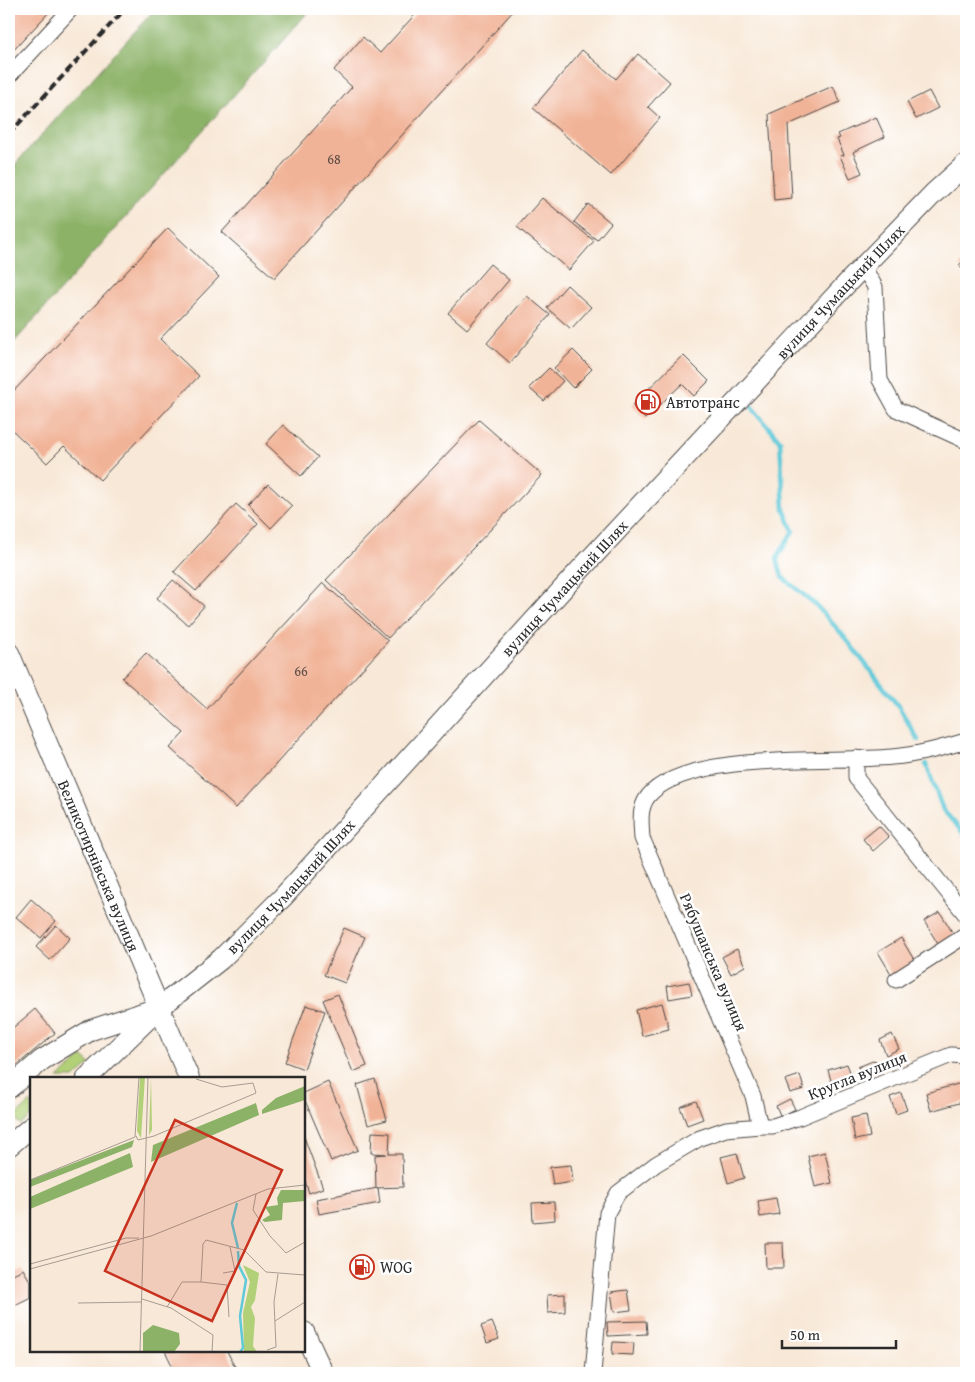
<svg xmlns="http://www.w3.org/2000/svg" width="975" height="1382" viewBox="0 0 975 1382" font-family="'Gentium Book Plus',serif">
<style>
.green{fill:#b1d077;stroke:#6e7e51}
.forest{fill:#8cb268;stroke:#5c6e4a}
.lines{fill:none;stroke-linecap:round;stroke-linejoin:round}
.stream{stroke:#5ec9d9;stroke-width:4.5}
.building{fill:#f1b397}
.minor-casing{stroke:#4a4745;stroke-width:17}
.major-casing{stroke:#4a4745;stroke-width:22}
.minor{stroke:#fff;stroke-width:15}
.major{stroke:#fff;stroke-width:20}
.rail{stroke:#2b2b2b;stroke-width:4;stroke-dasharray:8 4;stroke-linecap:butt}
.labels{text-anchor:middle;dominant-baseline:central;stroke-width:5;stroke-linejoin:round;paint-order:stroke}
.number-label{font-size:14px;fill:#5c4d46}
.street-label{font-size:16px;fill:#2b2b2b;stroke:#fff}
.poi-label{font-size:16px;fill:#2b2b2b;stroke:#fff;text-anchor:start}
.inset-river{fill:none;stroke:#5ec9d9;stroke-width:2.5}
.inset-road{fill:none;stroke:#a69c92;stroke-width:1}
.view{fill:#c8321e;fill-opacity:0.15;stroke:#c8321e;stroke-width:2.5}
.inset-edge{fill:none;stroke:#2b2b2b;stroke-width:2.5}
</style>
<rect width="100%" height="100%" fill="#fff"/>
<filter id="ink" filterUnits="userSpaceOnUse"><feTurbulence type="fractalNoise" baseFrequency=".02" numOctaves="2"/><feDisplacementMap in="SourceGraphic" scale="10" xChannelSelector="R" yChannelSelector="G"/><feConvolveMatrix kernelMatrix="1 2 1 2 8 2 1 2 1" color-interpolation-filters="sRGB"/></filter>
<filter id="wash" filterUnits="userSpaceOnUse"><feTurbulence type="fractalNoise" baseFrequency=".0096" numOctaves="4" result="noise"/><feDisplacementMap in="SourceGraphic" scale="20" xChannelSelector="R" yChannelSelector="G"/><feGaussianBlur stdDeviation="1.12" result="paint"/><feColorMatrix in="noise" values="0 0 0 0 0 0 0 0 0 0 0 0 0 0 0 0 0 1.4 0 .05"/><feComposite in="paint" operator="in"/></filter>
<g filter="url(#wash)">
<rect width="100%" height="100%" fill="#f8e8d7"/>
<!-- green -->
<g class="green">
<polygon points="83,1056 90,1064 74,1078 58,1078"/>
<polygon points="31,1102 31,1116 21,1125 14,1117"/>
</g>
<!-- forest -->
<polygon class="forest" points="155,9 311,9 9,348 9,171"/>
<g class="lines">
<!-- stream -->
<g class="stream">
<polyline points="751,406 780,441 784,509 793,531 777,558 782,577 815,604 842,634 899,707 918,740"/>
<polyline points="926,764 943,810 966,836"/>
</g>
</g>
<g id="blocks">
<!-- building -->
<g class="building">
<polygon points="9,9 52,9 9,55"/>
<polygon points="420,9 515,9 274,278 222,232 352,87 334,70 363,37 380,53"/>
<polygon points="582,50 616,79 638,54 670,82 648,107 660,118 611,175 533,108"/>
<polygon points="833,86 840,102 788,125 792,198 774,200 769,114"/>
<polygon points="929,91 938,108 916,119 907,102"/>
<polygon points="876,117 885,137 853,152 862,173 850,178 840,156 844,155 837,139 840,138 838,134"/>
<polygon points="542,198 594,241 569,270 517,227"/>
<polygon points="588,204 611,223 597,240 574,222"/>
<polygon points="168,228 219,277 160,339 199,376 100,480 64,446 47,463 9,427 9,396"/>
<polygon points="966,259 966,273 959,265"/>
<polygon points="490,264 509,280 467,329 448,313"/>
<polygon points="567,285 591,307 571,329 547,308"/>
<polygon points="527,296 550,315 510,363 487,343"/>
<polygon points="573,350 592,369 573,388 554,368"/>
<polygon points="683,355 709,381 694,396 682,384 645,419 632,405"/>
<polygon points="549,368 563,381 544,401 529,388"/>
<polygon points="479,420 542,475 388,638 326,580"/>
<polygon points="283,425 318,457 301,476 266,444"/>
<polygon points="268,484 292,506 271,528 248,505"/>
<polygon points="236,504 258,524 196,591 174,572"/>
<polygon points="173,580 204,606 188,625 157,598"/>
<polygon points="323,583 388,641 236,808 170,748 184,733 122,678 146,653 207,709"/>
<polygon points="879,826 889,837 873,851 863,839"/>
<polygon points="31,899 56,921 41,938 16,917"/>
<polygon points="940,912 954,935 938,944 924,921"/>
<polygon points="56,925 70,938 50,960 36,947"/>
<polygon points="344,928 365,937 345,983 324,975"/>
<polygon points="901,938 916,963 893,977 878,952"/>
<polygon points="737,949 745,966 731,974 722,957"/>
<polygon points="689,982 692,995 669,999 667,986"/>
<polygon points="338,994 367,1066 353,1072 323,1000"/>
<polygon points="662,1003 669,1029 642,1036 636,1010"/>
<polygon points="306,1005 325,1011 304,1069 285,1062"/>
<polygon points="35,1009 55,1033 9,1072 9,1031"/>
<polygon points="892,1034 899,1049 886,1055 880,1040"/>
<polygon points="875,1060 880,1070 863,1078 858,1067"/>
<polygon points="847,1064 852,1077 832,1084 828,1070"/>
<polygon points="800,1075 804,1089 790,1093 785,1080"/>
<polygon points="375,1079 387,1120 368,1125 357,1085"/>
<polygon points="328,1082 358,1150 331,1161 304,1098 304,1093"/>
<polygon points="965,1082 966,1101 931,1111 926,1093"/>
<polygon points="901,1093 907,1110 896,1114 890,1097"/>
<polygon points="790,1099 795,1109 781,1117 776,1106"/>
<polygon points="696,1101 703,1119 687,1125 680,1107"/>
<polygon points="866,1115 870,1137 855,1140 851,1118"/>
<polygon points="372,1132 390,1133 389,1154 402,1154 403,1187 376,1188 375,1155 386,1154 371,1153"/>
<polygon points="304,1137 323,1188 309,1193 304,1178"/>
<polygon points="825,1152 832,1183 815,1187 808,1156"/>
<polygon points="737,1153 744,1178 728,1183 721,1157"/>
<polygon points="571,1165 573,1182 553,1185 550,1167"/>
<polygon points="378,1188 380,1203 319,1214 316,1199"/>
<polygon points="776,1198 779,1214 760,1217 758,1201"/>
<polygon points="554,1202 555,1220 533,1222 532,1203"/>
<polygon points="765,1243 783,1243 784,1268 766,1268"/>
<polygon points="23,1269 30,1281 31,1281 31,1297 9,1308 9,1276"/>
<polygon points="628,1290 631,1310 614,1312 611,1292"/>
<polygon points="565,1294 565,1312 548,1313 547,1295"/>
<polygon points="646,1321 647,1334 608,1336 607,1322"/>
<polygon points="492,1322 499,1339 487,1343 481,1326"/>
<polygon points="613,1342 634,1343 633,1355 612,1354"/>
<polygon points="165,1351 227,1351 238,1373 176,1373"/>
</g>
</g>
</g>
<g filter="url(#ink)">
<use href="#blocks" fill-opacity="0" stroke="#4a4745" stroke-width="1"/>
<g class="lines">
<defs>
<g id="minor">
<polyline points="9,76 71,9"/>
<polyline points="863,266 875,287 880,380 896,409 966,441"/>
<polyline points="856,758 856,778 966,915"/>
<polyline points="896,980 966,935"/>
<polyline points="760,1126 773,1126 800,1117 951,1055 966,1056"/>
<path d="M593 1373 607 1213 618 1193 656 1164 700 1138 726 1129 760 1126 753 1096 642 838C641 821 638 805 652 792 697 751 832 763 892 757 918 755 942 748 966 741"/>
</g>
<g id="major">
<path id="s1" d="M9 653 189 1078"/>
<path id="s2" d="M87 1078 159 1008 221 959 283 897 579 571 852 278 934 193 966 164"/>
<polyline points="9,1088 42,1060 91,1030 155,1009"/>
<polyline points="9,1146 31,1127"/>
<polyline points="304,1332 323,1373"/>
</g>
</defs>
<!-- minor casing -->
<use href="#minor" class="minor-casing"/>
<!-- major casing -->
<use href="#major" class="major-casing"/>
<!-- minor -->
<use href="#minor" class="minor"/>
<!-- major -->
<use href="#major" class="major"/>
<!-- rail -->
<polyline class="rail" points="9,134 125,9"/>
</g>
</g>
<!-- icons -->
<defs>
<symbol id="fuel-ring" viewBox="-11 -11 22 22"><circle r="9.5" fill="#fff" stroke="#c8321e" stroke-width="1.5"/><path d="M-5.5-6h7V0h2V4h1.3V-2.5L3-4.5l.8-.8L6-3V5H2.5V1h-1V6h-7ZM-4.2-4.7v3.2H.2V-4.7Z" fill="#c8321e"/></symbol>
</defs>
<g fill-rule="evenodd">
<use href="#fuel-ring" x="634" y="388" width="28" height="28"/>
<use href="#fuel-ring" x="348" y="1253" width="28" height="28"/>
</g>
<g class="labels">
<!-- number labels -->
<g class="number-label">
<text x="334" y="159">68</text>
<text x="301" y="671">66</text>
</g>
<!-- street labels -->
<g class="street-label">
<text stroke="none"><textPath href="#s2" startOffset="1090">вулиця Чумацький Шлях</textPath></text>
<text stroke="none"><textPath href="#s2" startOffset="685">вулиця Чумацький Шлях</textPath></text>
<text stroke="none"><textPath href="#s1" startOffset="231">Великотирнівська вулиця</textPath></text>
<text stroke="none"><textPath href="#s2" startOffset="280">вулиця Чумацький Шлях</textPath></text>
<text transform="translate(714 962) rotate(67)">Рябушанська вулиця</text>
<text transform="translate(857 1075) rotate(-22)">Кругла вулиця</text>
</g>
<!-- poi labels -->
<g class="poi-label">
<text x="666" y="402">Автотранс</text>
<text x="380" y="1267">WOG</text>
</g>
</g>
<!-- overview -->
<g transform="translate(30 1077)">
<rect width="275" height="275" fill="#f8e8d7"/>
<path d="M110 0H115L111 61 107 54ZM121 0 122 53 119 58ZM213 188 229 196 225 223 221 230 225 241 223 269 227 275H214L213 236 220 205Z" fill="#b1d077"/>
<path d="M275 9V23L232 37V33L246 21ZM226 26 229 38 121 85 123 68ZM104 63 102 70 0 110V103ZM100 76 103 90 0 132V120ZM251 113H275V124L253 126 252 143 235 145 232 143 240 138 235 130 248 128 247 121ZM123 248 149 256 150 267 144 275H113V256Z" fill="#8cb268"/>
<path class="inset-river" d="M207 126 202 146 208 171M208 174 209 189 216 203 210 239 213 271 210 275"/>
<path class="inset-road" d="M106 59 108 63 124 59 226 16 223 6 192 10 166 2M0 103 105 60 109 0M226 117 223 133 240 159 256 176 275 165M0 187 96 161H109M0 192 121 159 238 112 275 108M193 196 205 194 200 170M171 205 197 208 199 240M112 222 141 231 183 258 182 275M48 226 111 225M137 230 152 205H171L173 167 176 163 214 173 236 195 275 198M245 244 275 225M237 273 246 270 244 225 248 197M110 275 118 0"/>
<path class="view" d="M145 43 252 93 182 244 75 194Z"/>
<rect width="275" height="275" class="inset-edge"/>
</g>
<!-- margin -->
<rect width="975" height="1382" fill="none" stroke="#fff" stroke-width="30"/>
<!-- scale -->
<path d="M782 1340v8h114v-8" fill="none" stroke="#2b2b2b" stroke-width="2.5"/>
<text x="790" y="1340" font-size="15" fill="#2b2b2b" stroke="#ffffff" stroke-width="4" paint-order="stroke">50 m</text>
</svg>
